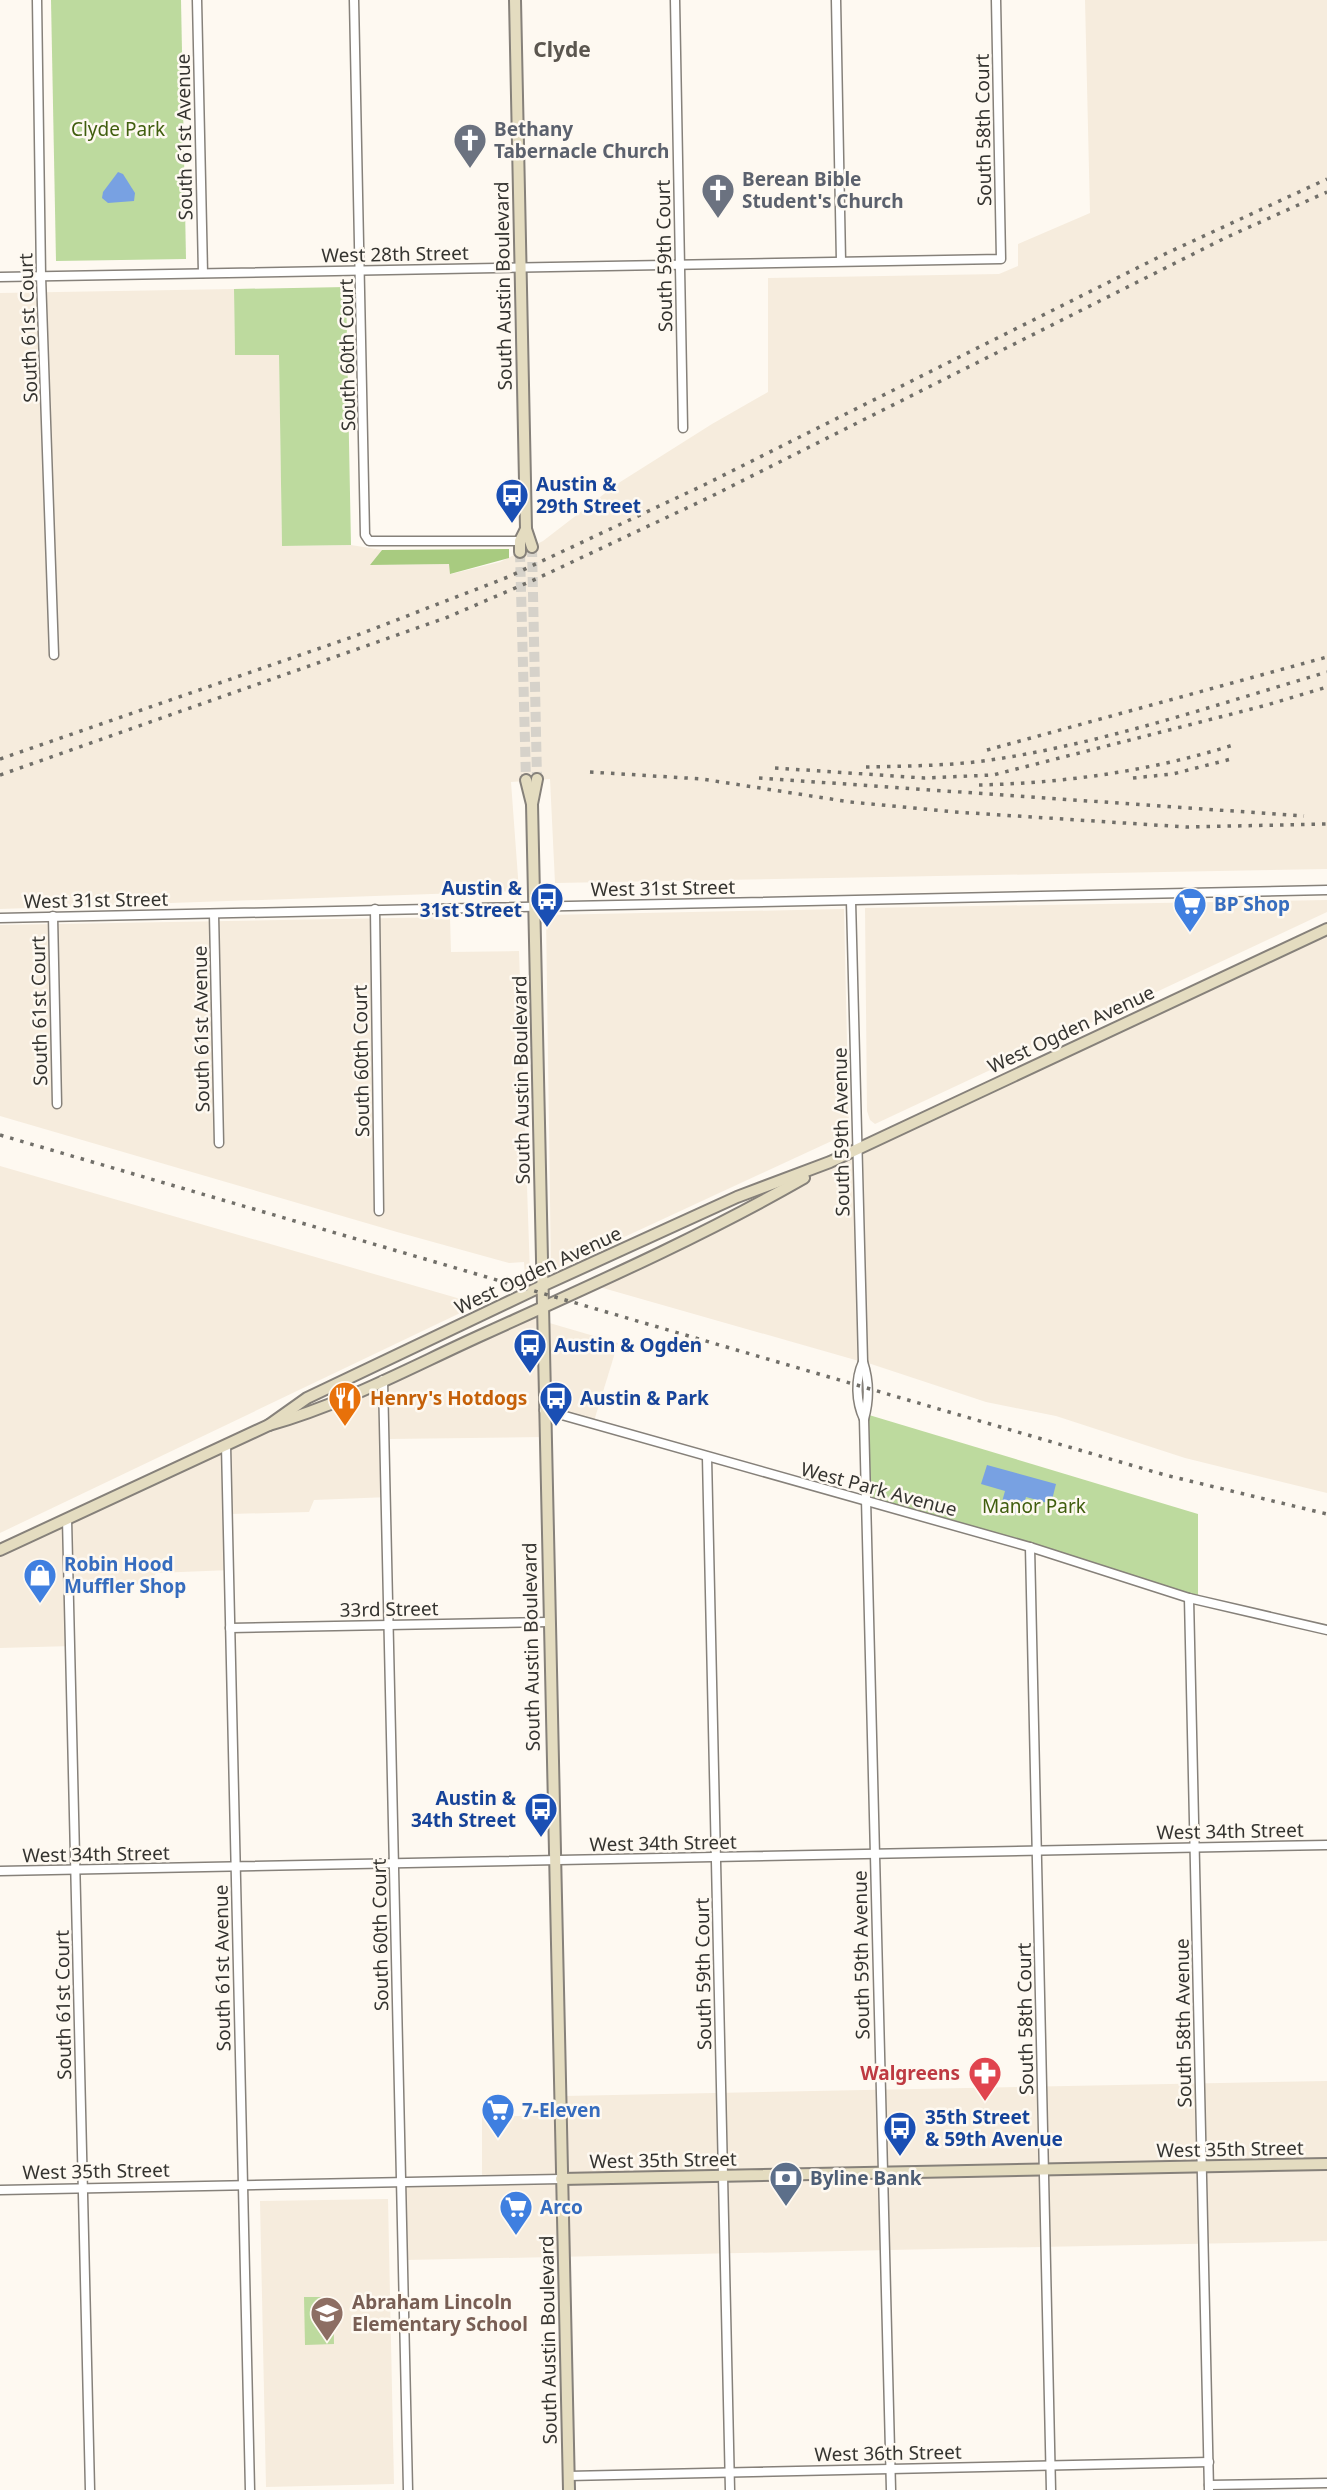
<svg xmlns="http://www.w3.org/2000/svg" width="1327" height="2490" viewBox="0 0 1327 2490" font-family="'Noto Sans',sans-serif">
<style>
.built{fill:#f6ecdd}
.green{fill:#bdda9e}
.forest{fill:#a8cb80}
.water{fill:#78a1e2}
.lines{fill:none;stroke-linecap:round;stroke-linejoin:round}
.secondary-tunnel{stroke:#d6d2ca;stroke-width:10;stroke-dasharray:10 5;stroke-linecap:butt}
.street-casing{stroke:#86817a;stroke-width:11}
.secondary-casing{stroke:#86817a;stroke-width:14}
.street{stroke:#fff;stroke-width:8}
.secondary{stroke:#e4dcc0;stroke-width:10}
.rail{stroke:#716f69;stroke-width:3.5;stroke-dasharray:3.5 7;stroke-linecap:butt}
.labels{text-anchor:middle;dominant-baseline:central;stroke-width:5;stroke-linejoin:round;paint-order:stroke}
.park-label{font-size:19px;fill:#405e0e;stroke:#fef9f1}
.worship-label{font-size:19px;font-weight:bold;fill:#5b616d;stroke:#fef9f1;text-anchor:start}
.street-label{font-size:19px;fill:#353430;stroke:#fef9f1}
.transit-label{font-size:19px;font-weight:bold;fill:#164399;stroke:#fef9f1;text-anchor:start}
.shop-label{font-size:19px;font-weight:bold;fill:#366cbe;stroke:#fef9f1;text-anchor:start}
.food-label{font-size:19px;font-weight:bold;fill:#c56008;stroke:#fef9f1;text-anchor:start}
.health-label{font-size:19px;font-weight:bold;fill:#be3a42;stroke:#fef9f1;text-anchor:end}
.service-label{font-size:19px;font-weight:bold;fill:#4e5e75;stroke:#fef9f1;text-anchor:start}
.education-label{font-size:19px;font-weight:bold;fill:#785e54;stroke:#fef9f1;text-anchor:start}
.neighbourhood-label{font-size:21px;font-weight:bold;fill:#5b564f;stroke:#fef9f1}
</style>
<rect width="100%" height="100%" fill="#fef9f1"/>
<!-- built -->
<g class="built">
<polygon points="1085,0 1327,0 1327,869 555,883 550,779 511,782 519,891 0,909 0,293 234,289 235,355 279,354 282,546 351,545 382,550 371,565 450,564 451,574 500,562 543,541 617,484 712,424 768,392 768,278 999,274 1018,266 1018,244 1090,213"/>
<polygon points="1327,900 1327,912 875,1124 870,1120 867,1111 865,908"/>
<polygon points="844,909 849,1133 551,1271 546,915"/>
<polygon points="450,917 451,952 519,951 530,1274 526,1282 515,1279 525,1276 524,1262 509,1263 397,1232 0,1116 0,925"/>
<polygon points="1327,931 1327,1493 1185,1458 1056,1416 986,1402 865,1362 861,1151"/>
<polygon points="854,1151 859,1361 596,1286"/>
<polygon points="0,1166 471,1302 488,1292 500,1294 0,1533"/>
<polygon points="540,1312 542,1437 388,1439 389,1497 314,1500 309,1512 230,1514 231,1570 156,1573 151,1584 71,1586 73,1646 0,1648 0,1554 231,1445 312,1416"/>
<polygon points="546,1322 618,1343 594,1421 547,1408"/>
<polygon points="1327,2081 1327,2241 406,2260 405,2180 482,2178 482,2117 557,2115 564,2096"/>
<polygon points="388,2199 394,2484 266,2487 260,2201"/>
</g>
<!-- green -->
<g class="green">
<polygon points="51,0 181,0 186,259 56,261"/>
<polygon points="346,287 351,545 282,546 279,355 235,355 234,289"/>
<polygon points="869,1415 1198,1514 1198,1596 870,1497"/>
<polygon points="304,2297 333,2297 334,2344 305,2345"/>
</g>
<!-- forest -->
<polygon class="forest" points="509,549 509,558 450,574 449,564 370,565 382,550"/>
<!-- water -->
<g class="water">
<polygon points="118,172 123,174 135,193 134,201 108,203 102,198 103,192"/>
<polygon points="987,1465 1056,1484 1051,1504 1026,1497 1021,1515 1000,1509 1005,1491 981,1484"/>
</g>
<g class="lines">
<!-- secondary-tunnel -->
<g class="secondary-tunnel">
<polyline points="532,547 537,779"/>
<polyline points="520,552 526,780"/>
</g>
<defs>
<g id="street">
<polyline points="37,0 41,276 54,655"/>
<polyline points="197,0 203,273"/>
<polyline points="354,0 365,535 369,541 520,541"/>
<polyline points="675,0 683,428"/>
<polyline points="836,0 841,261"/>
<polyline points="0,277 1001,259 996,0"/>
<path d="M851 901 863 1362C869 1380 869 1401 864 1419L891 2490"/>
<polyline points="375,909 379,1211"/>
<polyline points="214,914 219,1143"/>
<polyline points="53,916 57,1104"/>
<polyline points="0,918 1327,890"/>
<path d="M863 1362C855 1379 856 1402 864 1419"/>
<polyline points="383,1380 408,2490"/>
<polyline points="544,1410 1030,1547 1189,1598 1327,1630"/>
<polyline points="226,1445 250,2490"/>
<polyline points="707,1457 730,2490"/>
<polyline points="67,1519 90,2490"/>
<polyline points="1030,1547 1051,2490"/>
<polyline points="1189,1598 1209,2490"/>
<polyline points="230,1628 548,1622"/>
<polyline points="0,1871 1327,1845"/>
<polyline points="0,2190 561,2179"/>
<polyline points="568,2476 1209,2462"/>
<polyline points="1209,2485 1327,2483"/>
</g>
<g id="secondary">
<polyline points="515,0 526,529 532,547"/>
<polyline points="520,552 520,541 526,529"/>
<polyline points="537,779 532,804 569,2490"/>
<polyline points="526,780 532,804"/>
<polyline points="269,1425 307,1398 542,1286 737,1197 830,1162 1327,929"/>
<path d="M0 1550 269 1425C344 1404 413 1366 484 1334 592 1285 701 1237 804 1178"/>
<polyline points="561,2179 1327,2164"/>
</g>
</defs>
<!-- street casing -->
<use href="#street" class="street-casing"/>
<!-- secondary casing -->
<use href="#secondary" class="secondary-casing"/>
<!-- street -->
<use href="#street" class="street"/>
<!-- secondary -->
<use href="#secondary" class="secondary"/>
<!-- rail -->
<g class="rail">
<polyline points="987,750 1327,657"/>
<polyline points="0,759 355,636 508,577 704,485 1167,253 1327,179"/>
<path d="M866 767C905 766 944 766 983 761 1099 745 1215 705 1327 672"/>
<polyline points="775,768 924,778 993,775 1267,705 1327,687"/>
<polyline points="590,772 702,779 850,802 955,812 1186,827 1327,824"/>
<polyline points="0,775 448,617 536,579 710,497 1225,238 1327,192"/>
<polyline points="759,778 1304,816"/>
<polyline points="1133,778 1173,774 1235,758"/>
<path d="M979 785C1064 783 1152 771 1233 745"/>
<polyline points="0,1135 1165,1475 1327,1514"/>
</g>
</g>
<!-- icons -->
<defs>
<symbol id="church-pin" viewBox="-11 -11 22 30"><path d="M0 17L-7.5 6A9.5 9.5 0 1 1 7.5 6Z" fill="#6b7280" stroke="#fef9f1"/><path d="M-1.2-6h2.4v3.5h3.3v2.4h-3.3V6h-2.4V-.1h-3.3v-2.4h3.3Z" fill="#fff"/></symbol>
<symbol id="bus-pin" viewBox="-11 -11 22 30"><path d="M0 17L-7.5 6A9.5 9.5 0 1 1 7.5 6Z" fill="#1a4fb4" stroke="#fef9f1"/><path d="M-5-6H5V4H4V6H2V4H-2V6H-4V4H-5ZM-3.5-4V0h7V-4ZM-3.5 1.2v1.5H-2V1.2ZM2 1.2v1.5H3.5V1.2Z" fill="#fff"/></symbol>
<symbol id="supermarket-pin" viewBox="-11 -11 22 30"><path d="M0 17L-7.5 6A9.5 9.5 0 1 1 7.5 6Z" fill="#3f7fe0" stroke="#fef9f1"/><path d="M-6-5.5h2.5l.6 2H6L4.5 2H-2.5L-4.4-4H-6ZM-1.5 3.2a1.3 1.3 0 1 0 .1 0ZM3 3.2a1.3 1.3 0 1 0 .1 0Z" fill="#fff"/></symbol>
<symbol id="restaurant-pin" viewBox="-11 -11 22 30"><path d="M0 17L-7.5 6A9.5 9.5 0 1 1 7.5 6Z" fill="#e8710a" stroke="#fef9f1"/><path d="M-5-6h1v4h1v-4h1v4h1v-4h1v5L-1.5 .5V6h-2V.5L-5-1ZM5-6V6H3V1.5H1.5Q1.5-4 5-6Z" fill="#fff"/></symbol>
<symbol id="shop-pin" viewBox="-11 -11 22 30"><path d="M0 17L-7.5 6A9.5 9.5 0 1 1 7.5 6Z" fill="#3f7fe0" stroke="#fef9f1"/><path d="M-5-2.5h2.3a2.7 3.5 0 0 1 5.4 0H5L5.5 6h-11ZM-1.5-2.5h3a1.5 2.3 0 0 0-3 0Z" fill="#fff"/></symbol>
<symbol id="pharmacy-pin" viewBox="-11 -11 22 30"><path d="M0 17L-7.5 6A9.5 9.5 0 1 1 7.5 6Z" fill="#e0444e" stroke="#fef9f1"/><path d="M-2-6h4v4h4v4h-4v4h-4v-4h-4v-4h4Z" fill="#fff"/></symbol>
<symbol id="bank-pin" viewBox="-11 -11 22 30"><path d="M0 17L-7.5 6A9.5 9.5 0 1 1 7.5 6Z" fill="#5c6f8a" stroke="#fef9f1"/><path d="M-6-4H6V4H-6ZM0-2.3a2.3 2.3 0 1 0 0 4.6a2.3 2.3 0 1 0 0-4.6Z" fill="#fff"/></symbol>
<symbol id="school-pin" viewBox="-11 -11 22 30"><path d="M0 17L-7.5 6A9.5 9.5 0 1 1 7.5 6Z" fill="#8d6e63" stroke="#fef9f1"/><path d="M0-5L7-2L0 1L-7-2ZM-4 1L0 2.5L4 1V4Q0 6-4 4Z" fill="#fff"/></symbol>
</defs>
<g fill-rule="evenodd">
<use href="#church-pin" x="451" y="121" width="38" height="52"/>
<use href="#church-pin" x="699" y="171" width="38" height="52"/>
<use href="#bus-pin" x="493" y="476" width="38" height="52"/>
<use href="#bus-pin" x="528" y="880" width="38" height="52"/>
<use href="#supermarket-pin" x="1171" y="885" width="38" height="52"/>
<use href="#bus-pin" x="511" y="1326" width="38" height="52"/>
<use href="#restaurant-pin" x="326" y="1379" width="38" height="52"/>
<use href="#bus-pin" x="537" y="1379" width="38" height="52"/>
<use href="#shop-pin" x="21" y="1556" width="38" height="52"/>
<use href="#bus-pin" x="522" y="1790" width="38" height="52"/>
<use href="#pharmacy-pin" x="966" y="2054" width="38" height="52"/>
<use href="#supermarket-pin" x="479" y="2091" width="38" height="52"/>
<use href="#bus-pin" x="881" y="2109" width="38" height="52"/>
<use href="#bank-pin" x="767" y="2159" width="38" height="52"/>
<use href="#supermarket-pin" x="497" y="2188" width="38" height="52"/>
<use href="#school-pin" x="308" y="2294" width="38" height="52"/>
</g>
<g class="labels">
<!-- park labels -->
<g class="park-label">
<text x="118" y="129">Clyde Park</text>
<text x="1034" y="1506">Manor Park</text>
</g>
<!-- worship labels -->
<g class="worship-label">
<text x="494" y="129">Bethany<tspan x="494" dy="22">Tabernacle Church</tspan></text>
<text x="742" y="179">Berean Bible<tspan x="742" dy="22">Student's Church</tspan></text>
</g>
<!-- street labels -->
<g class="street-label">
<text transform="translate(983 130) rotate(-91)">South 58th Court</text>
<text transform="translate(184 137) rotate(-91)">South 61st Avenue</text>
<text transform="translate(395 254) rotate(-1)">West 28th Street</text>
<text transform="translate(664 256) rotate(-91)">South 59th Court</text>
<text transform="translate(503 286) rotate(-91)">South Austin Boulevard</text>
<text transform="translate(28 328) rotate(-92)">South 61st Court</text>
<text transform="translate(347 355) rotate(-91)">South 60th Court</text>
<text transform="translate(663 888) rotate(-1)">West 31st Street</text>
<text transform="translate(96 900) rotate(-1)">West 31st Street</text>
<text transform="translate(39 1011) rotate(-91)">South 61st Court</text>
<text transform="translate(201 1029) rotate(-91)">South 61st Avenue</text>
<text transform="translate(1071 1029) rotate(-25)">West Ogden Avenue</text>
<text transform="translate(361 1061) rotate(-91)">South 60th Court</text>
<text transform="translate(521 1080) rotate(-91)">South Austin Boulevard</text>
<text transform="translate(841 1132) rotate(-91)">South 59th Avenue</text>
<text transform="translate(538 1270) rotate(-25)">West Ogden Avenue</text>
<text transform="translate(879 1489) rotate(15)">West Park Avenue</text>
<text transform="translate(389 1609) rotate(-1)">33rd Street</text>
<text transform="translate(531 1647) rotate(-91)">South Austin Boulevard</text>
<text transform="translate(1230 1831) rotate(-1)">West 34th Street</text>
<text transform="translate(663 1843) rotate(-1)">West 34th Street</text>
<text transform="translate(96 1854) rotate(-1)">West 34th Street</text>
<text transform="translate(380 1935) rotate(-91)">South 60th Court</text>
<text transform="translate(861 1955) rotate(-91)">South 59th Avenue</text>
<text transform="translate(222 1968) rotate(-91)">South 61st Avenue</text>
<text transform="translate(703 1974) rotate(-91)">South 59th Court</text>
<text transform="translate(63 2005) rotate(-91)">South 61st Court</text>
<text transform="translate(1025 2019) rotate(-91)">South 58th Court</text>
<text transform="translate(1183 2023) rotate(-91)">South 58th Avenue</text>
<text transform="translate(1230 2149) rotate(-1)">West 35th Street</text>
<text transform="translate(663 2160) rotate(-1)">West 35th Street</text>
<text transform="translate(96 2171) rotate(-1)">West 35th Street</text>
<text transform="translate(548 2340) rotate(-91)">South Austin Boulevard</text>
<text transform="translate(888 2453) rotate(-1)">West 36th Street</text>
</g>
<!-- transit labels -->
<g class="transit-label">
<text x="536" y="484">Austin &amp;<tspan x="536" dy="22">29th Street</tspan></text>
<text x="522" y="888" text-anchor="end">Austin &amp;<tspan x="522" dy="22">31st Street</tspan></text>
<text x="554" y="1345">Austin &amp; Ogden</text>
<text x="580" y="1398">Austin &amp; Park</text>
<text x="516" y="1798" text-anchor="end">Austin &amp;<tspan x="516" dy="22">34th Street</tspan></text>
<text x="925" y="2117">35th Street<tspan x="925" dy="22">&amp; 59th Avenue</tspan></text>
</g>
<!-- shop labels -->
<g class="shop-label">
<text x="1214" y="904">BP Shop</text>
<text x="64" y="1564">Robin Hood<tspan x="64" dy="22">Muffler Shop</tspan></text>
<text x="522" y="2110">7-Eleven</text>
<text x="540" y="2207">Arco</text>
</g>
<!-- food labels -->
<g class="food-label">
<text x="370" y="1398">Henry's Hotdogs</text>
</g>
<!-- health labels -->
<g class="health-label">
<text x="960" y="2073">Walgreens</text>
</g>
<!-- service labels -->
<g class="service-label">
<text x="810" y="2178">Byline Bank</text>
</g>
<!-- education labels -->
<g class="education-label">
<text x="352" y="2302">Abraham Lincoln<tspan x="352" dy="22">Elementary School</tspan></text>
</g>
<!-- neighbourhood labels -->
<g class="neighbourhood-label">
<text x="562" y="49">Clyde</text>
</g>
</g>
</svg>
